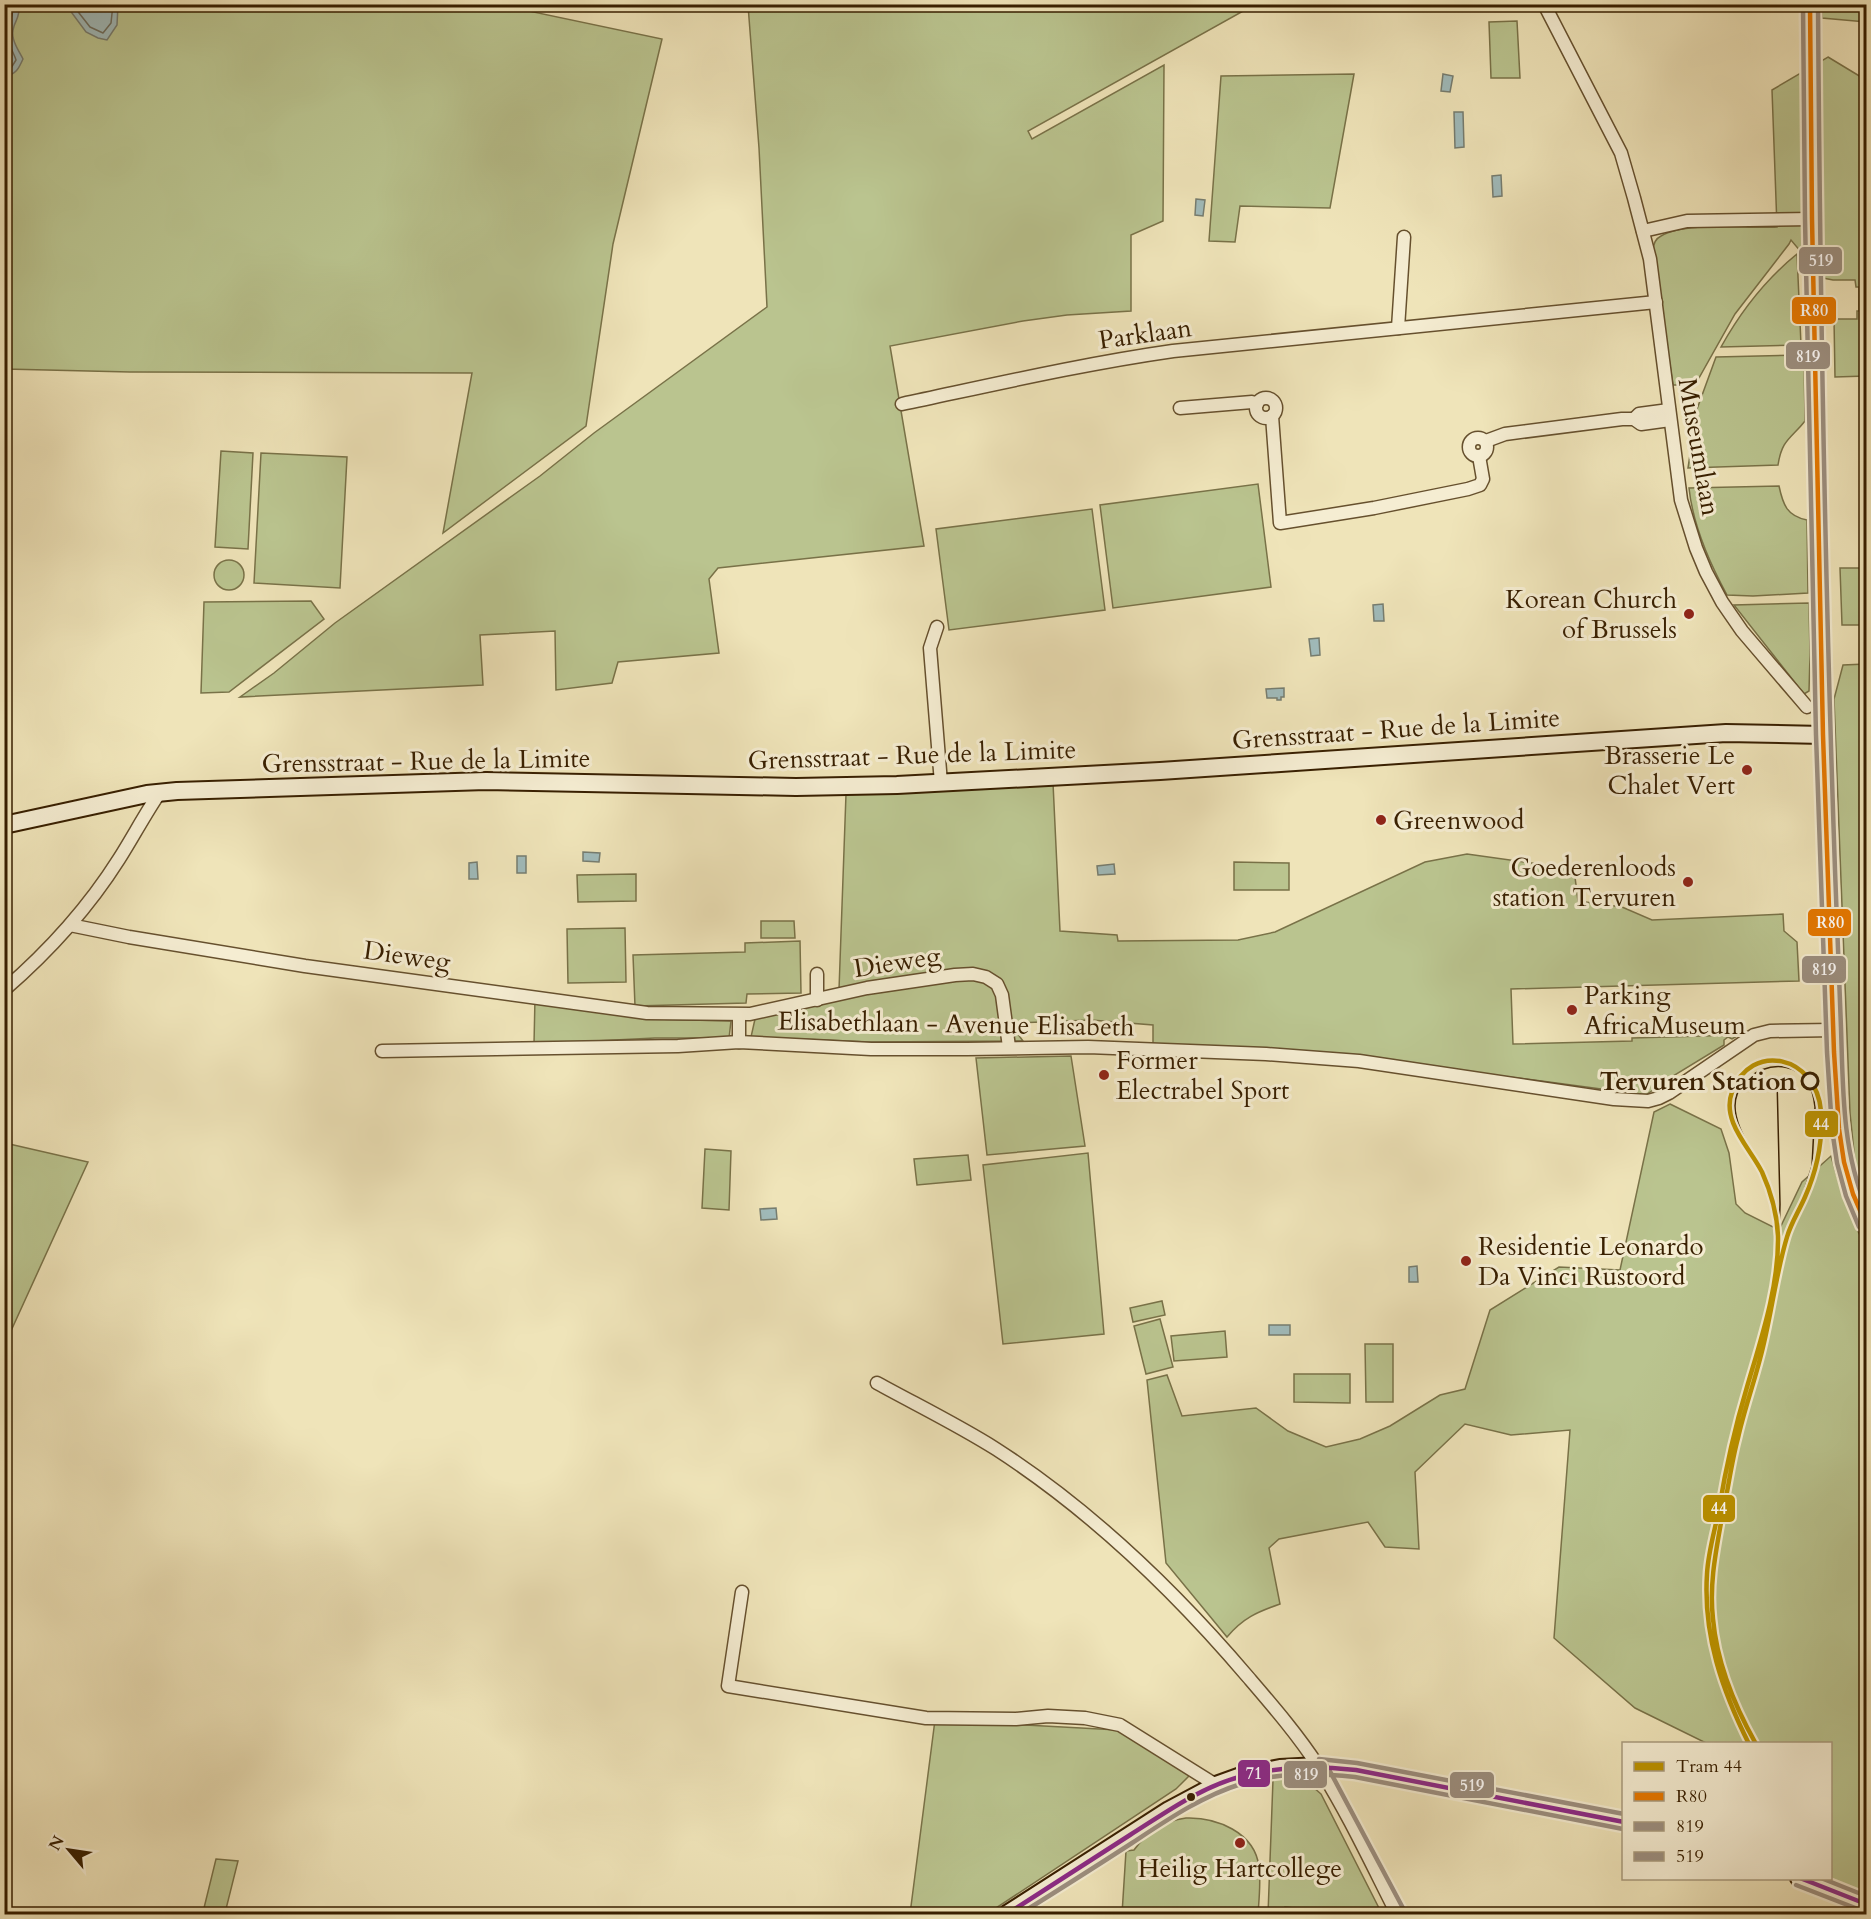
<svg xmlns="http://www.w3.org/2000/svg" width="1871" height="1919" viewBox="0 0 1871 1919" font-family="Cardo,serif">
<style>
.green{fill:#bac48f;stroke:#797248;stroke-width:1.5}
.water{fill:#a0bbbb;stroke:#767d70;stroke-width:1.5}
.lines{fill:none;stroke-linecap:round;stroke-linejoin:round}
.shore{stroke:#6c6d5e;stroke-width:1.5}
.street-casing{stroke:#66502e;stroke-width:15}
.secondary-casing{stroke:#381f00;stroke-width:20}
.primary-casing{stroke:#381f00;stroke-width:21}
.street{stroke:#f5edd2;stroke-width:12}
.secondary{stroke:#f5edd2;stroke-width:16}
.primary{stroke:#efe4b9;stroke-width:18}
.tram{stroke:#381f00;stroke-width:1.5}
.bus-1-casing{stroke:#f5edd2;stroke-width:9}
.bus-2-casing{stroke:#f5edd2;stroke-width:9}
.bus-3-casing{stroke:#f5edd2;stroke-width:9}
.bus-4-casing{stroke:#f5edd2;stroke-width:9}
.bus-1{stroke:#e67800;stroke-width:4.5}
.bus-2{stroke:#9c8f80;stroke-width:4.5}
.bus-3{stroke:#9c8f80;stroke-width:4.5}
.bus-4{stroke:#8c2b87;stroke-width:4.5}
.tram-1-casing{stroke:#f5edd2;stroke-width:9}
.tram-1{stroke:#bb9200;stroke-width:4.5}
.poi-dot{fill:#8f2418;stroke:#f5edd2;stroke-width:2}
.stop-dot{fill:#f5edd2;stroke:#381f00;stroke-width:3}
.bus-dot{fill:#381f00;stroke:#f5edd2;stroke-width:2}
.labels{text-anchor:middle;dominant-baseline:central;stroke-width:6;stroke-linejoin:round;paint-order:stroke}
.street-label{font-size:26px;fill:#381f00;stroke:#f5edd2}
.poi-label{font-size:26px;fill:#381f00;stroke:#f5edd2;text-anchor:start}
.stop-label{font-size:26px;font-weight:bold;fill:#381f00;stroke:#f5edd2;text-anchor:end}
.line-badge{stroke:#f5edd2;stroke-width:2}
.badge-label{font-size:16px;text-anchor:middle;font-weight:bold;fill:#fff}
</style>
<rect width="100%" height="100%" fill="#efe4b9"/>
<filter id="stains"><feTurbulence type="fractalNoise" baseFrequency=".00333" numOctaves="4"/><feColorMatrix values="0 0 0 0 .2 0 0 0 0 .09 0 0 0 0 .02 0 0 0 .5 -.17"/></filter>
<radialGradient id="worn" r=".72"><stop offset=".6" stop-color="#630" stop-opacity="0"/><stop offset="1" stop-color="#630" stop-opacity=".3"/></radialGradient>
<!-- green -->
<g class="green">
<polygon points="5,5 519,5 519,9 662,39 613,244 586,426 443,533 472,373 130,372 5,369"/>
<polygon points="748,5 1254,5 1028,131 1032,139 1164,65 1163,221 1131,235 1131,311 1067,315 1023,321 890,346 924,546 718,568 709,579 719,653 618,662 612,683 556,690 555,631 480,635 483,685 240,697 274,673 335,623 540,476 594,433 767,307 759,148"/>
<polygon points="1822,5 1866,5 1866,22 1822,18"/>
<polygon points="1517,21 1520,78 1491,78 1489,22"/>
<path d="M1828 57 1866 80V376L1835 377 1834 319H1857V311H1859V287H1856L1855 280H1833L1823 278 1791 240 1789 244 1735 314 1695 385H1673L1653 251C1653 245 1655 239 1661 236 1686 221 1747 229 1777 227L1772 90Z"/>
<polygon points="1354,74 1330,208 1240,206 1235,242 1209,241 1221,76"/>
<path d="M1797 254 1801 345 1721 347C1741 311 1765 280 1797 254Z"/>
<path d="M1804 355 1805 421C1791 439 1782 439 1778 465L1688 468 1697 409 1716 357Z"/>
<polygon points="221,451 253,453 248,549 215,547"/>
<polygon points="261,453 347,457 340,588 254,583"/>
<polygon points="1258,484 1271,587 1113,608 1100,505"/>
<path d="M1779 486C1783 505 1787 516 1807 520L1808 593 1753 596 1727 595C1709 562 1693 526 1689 488Z"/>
<polygon points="1092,509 1105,610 949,630 936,529"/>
<circle cx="229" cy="575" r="15"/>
<polygon points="1840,568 1866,568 1866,632 1865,632 1865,625 1842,625"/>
<polygon points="311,601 324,619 229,692 201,693 204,602"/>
<polygon points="1809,603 1810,655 1809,691 1804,694 1734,605"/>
<polygon points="1866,657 1866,1202 1855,1162 1850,1113 1834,699 1843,665 1866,664"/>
<polygon points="1053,783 1060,931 1117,935 1118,941 1238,940 1275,932 1425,862 1467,854 1574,869 1578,901 1622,907 1652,920 1783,914 1784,931 1797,942 1799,981 1511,989 1513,1044 1632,1041 1632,1038 1739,1035 1732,1039 1728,1037 1724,1040 1724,1045 1668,1079 1646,1095 1534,1080 1246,1047 1153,1045 1153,1025 1091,1020 1014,1023 1017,1033 1023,1041 871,1042 751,1037 757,1010 839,990 846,794"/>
<polygon points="1234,862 1289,863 1289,890 1234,890"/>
<polygon points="636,874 636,901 578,902 577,875"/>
<polygon points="761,921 794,921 795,938 761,938"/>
<polygon points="625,928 626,982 568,983 567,929"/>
<polygon points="800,941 801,993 747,994 746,1003 635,1006 633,955 745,952 745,943"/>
<polygon points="535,998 654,1019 731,1021 729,1038 655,1038 534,1044"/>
<polygon points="1071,1056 1085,1146 987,1155 976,1058"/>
<path d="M1670 1104 1721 1129 1729 1153 1736 1204 1745 1213 1779 1230 1802 1182 1831 1156C1840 1188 1850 1218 1866 1247V1902L1799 1879 1830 1878V1744L1706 1743 1635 1708 1554 1638 1570 1430 1511 1435 1465 1424 1415 1472 1419 1549 1385 1547 1368 1522 1279 1539 1269 1548 1280 1604C1257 1612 1243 1618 1227 1637L1166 1563 1147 1380 1167 1375 1182 1416 1256 1408 1288 1431 1326 1447 1360 1439 1390 1426 1440 1395 1465 1389 1490 1310 1559 1267 1620 1270 1654 1112Z"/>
<polygon points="5,1143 88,1162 5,1344 4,1143"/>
<polygon points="705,1149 731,1151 729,1210 702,1208"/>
<polygon points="1088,1153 1104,1334 1003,1344 983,1165"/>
<polygon points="968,1155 971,1180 917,1185 914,1159"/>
<polygon points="1162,1301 1165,1315 1133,1322 1130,1308"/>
<polygon points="1160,1319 1173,1367 1146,1374 1134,1326"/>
<polygon points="1225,1331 1227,1357 1174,1361 1171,1336"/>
<polygon points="1365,1344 1393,1344 1393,1402 1366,1402"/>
<polygon points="1294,1374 1350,1374 1350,1403 1294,1402"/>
<polygon points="935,1720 1118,1730 1191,1774 1176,1789 987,1914 910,1914"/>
<path d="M1284 1778C1298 1779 1311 1784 1321 1794L1382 1914H1306V1909L1285 1907 1284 1914H1268L1273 1780Z"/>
<path d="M1186 1818C1216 1817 1255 1832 1259 1867 1261 1882 1259 1899 1258 1914H1122L1126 1851 1134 1850C1148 1831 1163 1821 1186 1818Z"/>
<polygon points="216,1859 238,1861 225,1913 203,1912"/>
</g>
<!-- water -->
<g class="water">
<path d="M5 4 19 5C20 19 15 19 13 30 11 40 19 51 23 59 19 68 16 75 5 76Z"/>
<polygon points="66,5 118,5 117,25 107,40 98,38 86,32"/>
<polygon points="1443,74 1453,76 1450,92 1441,91"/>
<polygon points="1454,112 1463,112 1464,147 1455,148"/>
<polygon points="1501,175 1502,196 1493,197 1492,176"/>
<polygon points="1196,199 1205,200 1203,216 1195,215"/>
<polygon points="1383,604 1384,621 1374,621 1373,605"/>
<polygon points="1319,638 1320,655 1311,656 1309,639"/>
<polygon points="1284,688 1284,697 1281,697 1281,700 1277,700 1277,698 1267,698 1266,689"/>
<polygon points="583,852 600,853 599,862 583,861"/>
<rect x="517" y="856" width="9" height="17"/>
<polygon points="477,862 478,879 469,879 469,863"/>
<polygon points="1114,864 1115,874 1098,875 1097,866"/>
<polygon points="776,1208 777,1219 761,1220 760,1209"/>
<polygon points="1417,1266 1418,1282 1409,1282 1409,1267"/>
<rect x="1269" y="1325" width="21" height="10"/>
</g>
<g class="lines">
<!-- shore -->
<g class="shore">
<polyline points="72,4 90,27 103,33 111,23 113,4"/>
<path d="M4 70 11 68 16 60C13 50 4 39 7 28 11 17 13 17 13 4"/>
</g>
<defs>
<g id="street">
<polyline points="1544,4 1621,153 1634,198 1650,259 1681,500 1696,548 1706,572 1722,602 1742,631 1807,707"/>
<polyline points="1643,231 1687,221 1812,219"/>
<polyline points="1398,328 1404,237"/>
<circle cx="1266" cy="408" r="10"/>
<path d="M902 404C992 385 1082 364 1173 351L1656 302"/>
<polyline points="1180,408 1252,402 1257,404"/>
<polyline points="1272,416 1280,523 1374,508 1468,489 1480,485 1483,479 1479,456"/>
<polyline points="1634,419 1639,414 1669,410"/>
<circle cx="1478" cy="447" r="9"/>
<polyline points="1486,441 1505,434 1622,419 1634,419 1641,424 1670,420"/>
<polyline points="937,627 930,648 941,783"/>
<polyline points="70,925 129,937 305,966 647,1013 750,1014 867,988 955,975 973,974 986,977 997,984 1002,995 1009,1047"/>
<polyline points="817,974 817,1000"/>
<path d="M4 990C48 952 88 908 119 859 133 837 145 814 160 792"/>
<polyline points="739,1042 739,1015"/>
<polyline points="382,1051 678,1046 739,1042 871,1049 967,1049 1088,1047 1266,1054 1359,1061 1614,1099 1648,1101 1659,1098 1669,1093 1754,1035 1770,1031 1834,1030"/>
<path d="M877 1383C917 1405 958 1425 996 1449 1092 1511 1174 1590 1248 1677 1272 1705 1298 1735 1318 1766 1348 1813 1372 1865 1397 1914"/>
<polyline points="742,1592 728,1686 926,1718 1016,1719 1048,1716 1085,1718 1120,1725 1216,1785"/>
</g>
<g id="secondary">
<polyline points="4,825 147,794 177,791 486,781 796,787 897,785 1160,771 1726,733 1823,735"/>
<polyline points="1799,1878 1866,1904"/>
<polyline points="1007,1914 1169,1810 1216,1785 1241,1776 1280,1768 1318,1766 1356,1770 1624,1822"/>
</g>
<polyline id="primary" points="1810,4 1812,219 1823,735 1834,1052 1839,1129 1844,1162 1853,1194 1866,1224"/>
</defs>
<!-- street casing -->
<use href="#street" class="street-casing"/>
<!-- secondary casing -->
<use href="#secondary" class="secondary-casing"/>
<!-- primary casing -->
<use href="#primary" class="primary-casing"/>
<!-- street -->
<use href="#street" class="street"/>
<!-- secondary -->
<use href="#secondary" class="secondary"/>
<!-- primary -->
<use href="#primary" class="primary"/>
<!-- tram -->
<g class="tram">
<polyline points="1777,1079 1780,1204 1779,1239"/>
<path d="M1755 1158C1747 1142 1735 1124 1735 1106 1735 1072 1785 1051 1807 1081 1812 1088 1814 1098 1815 1107L1812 1166 1798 1210"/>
</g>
<defs>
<polyline id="bus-1" points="1810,4 1812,219 1823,735 1834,1052 1839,1129 1844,1162 1853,1194 1866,1224"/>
<g id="bus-2">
<polyline points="1803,4 1805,219 1816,735 1827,1052 1832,1129 1837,1163 1846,1196 1859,1227"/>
<polyline points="1796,1885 1863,1911"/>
<path d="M1020 1914C1057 1891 1095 1867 1132 1843 1167 1820 1202 1796 1241 1784 1278 1772 1317 1773 1355 1777L1623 1829"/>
</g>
<g id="bus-3">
<path d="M1818 4C1820 293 1825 582 1835 870 1837 923 1839 975 1841 1028 1843 1087 1842 1151 1866 1206"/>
<polyline points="1319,1759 1357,1763 1624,1814"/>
<polyline points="1325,1762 1404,1910"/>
<polyline points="1821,1878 1866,1896"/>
</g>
<g id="bus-4">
<polyline points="1800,1878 1866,1904"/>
<path d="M1007 1914C1048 1888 1089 1861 1130 1835 1165 1813 1202 1786 1243 1776 1282 1766 1316 1766 1356 1770L1624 1822"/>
</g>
</defs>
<!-- bus-1 casing -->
<use href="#bus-1" class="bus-1-casing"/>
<!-- bus-2 casing -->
<use href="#bus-2" class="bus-2-casing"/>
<!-- bus-3 casing -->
<use href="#bus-3" class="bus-3-casing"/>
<!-- bus-4 casing -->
<use href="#bus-4" class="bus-4-casing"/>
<!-- bus-1 -->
<use href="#bus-1" class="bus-1"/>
<!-- bus-2 -->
<use href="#bus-2" class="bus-2"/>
<!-- bus-3 -->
<use href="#bus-3" class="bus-3"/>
<!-- bus-4 -->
<use href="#bus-4" class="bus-4"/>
<defs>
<path id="tram-1" d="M1749 1744C1722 1690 1703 1635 1707 1574 1708 1552 1715 1530 1719 1509 1726 1467 1735 1427 1747 1387 1761 1339 1779 1286 1778 1236 1777 1214 1771 1192 1762 1172 1750 1148 1721 1121 1732 1092 1751 1041 1816 1055 1821 1111 1823 1141 1817 1170 1805 1197 1799 1211 1791 1223 1787 1237 1775 1277 1771 1319 1760 1359 1753 1386 1744 1411 1738 1438 1731 1464 1728 1491 1722 1517 1716 1551 1709 1584 1713 1619 1717 1664 1734 1705 1756 1744"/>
</defs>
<!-- tram-1 casing -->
<use href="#tram-1" class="tram-1-casing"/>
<!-- tram-1 -->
<use href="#tram-1" class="tram-1"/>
</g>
<!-- markers -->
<g class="poi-dot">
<circle cx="1689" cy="614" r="6"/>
<circle cx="1747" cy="770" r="6"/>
<circle cx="1381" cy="820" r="6"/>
<circle cx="1688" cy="882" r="6"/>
<circle cx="1572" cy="1010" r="6"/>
<circle cx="1104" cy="1075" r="6"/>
<circle cx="1466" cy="1261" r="6"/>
<circle cx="1240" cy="1843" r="6"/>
</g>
<circle class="stop-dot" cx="1810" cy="1081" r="8"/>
<circle class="bus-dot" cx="1191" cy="1797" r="5"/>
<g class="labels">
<!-- street labels -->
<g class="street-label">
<text transform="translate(1145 334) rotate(-8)">Parklaan</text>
<text transform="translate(1699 447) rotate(80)">Museumlaan</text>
<text transform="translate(1396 729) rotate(-4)">Grensstraat - Rue de la Limite</text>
<text transform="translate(912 755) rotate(-2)">Grensstraat - Rue de la Limite</text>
<text transform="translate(426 761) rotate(-1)">Grensstraat - Rue de la Limite</text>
<text transform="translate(407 956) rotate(8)">Dieweg</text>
<text transform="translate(897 962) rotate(-9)">Dieweg</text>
<text transform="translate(956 1024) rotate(1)">Elisabethlaan - Avenue Elisabeth</text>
</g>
<!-- poi labels -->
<g class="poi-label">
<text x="1677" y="599" text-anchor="end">Korean Church<tspan x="1677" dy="30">of Brussels</tspan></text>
<text x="1735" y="755" text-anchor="end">Brasserie Le<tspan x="1735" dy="30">Chalet Vert</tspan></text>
<text x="1393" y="820">Greenwood</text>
<text x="1676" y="867" text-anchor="end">Goederenloods<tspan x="1676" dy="30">station Tervuren</tspan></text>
<text x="1584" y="995">Parking<tspan x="1584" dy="30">AfricaMuseum</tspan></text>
<text x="1116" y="1060">Former<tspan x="1116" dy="30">Electrabel Sport</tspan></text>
<text x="1478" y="1246">Residentie Leonardo<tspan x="1478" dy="30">Da Vinci Rustoord</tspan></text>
<text x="1240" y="1868" text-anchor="middle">Heilig Hartcollege</text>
</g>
<!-- stop labels -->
<g class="stop-label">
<text x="1796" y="1081">Tervuren Station</text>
</g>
</g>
<g class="line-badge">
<rect x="1798" y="246" width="45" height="29" rx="6" fill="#9c8f80"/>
<rect x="1791" y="296" width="46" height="29" rx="6" fill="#e67800"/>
<rect x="1785" y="341" width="46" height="29" rx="6" fill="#9c8f80"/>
<rect x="1807" y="908" width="45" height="29" rx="6" fill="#e67800"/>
<rect x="1801" y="955" width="46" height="29" rx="6" fill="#9c8f80"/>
<rect x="1804" y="1110" width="35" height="28" rx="6" fill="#bb9200"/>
<rect x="1702" y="1494" width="34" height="29" rx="6" fill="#bb9200"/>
<rect x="1237" y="1759" width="34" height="29" rx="6" fill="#8c2b87"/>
<rect x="1283" y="1760" width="45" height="29" rx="6" fill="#9c8f80"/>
<rect x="1449" y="1771" width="46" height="28" rx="6" fill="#9c8f80"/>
</g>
<g class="badge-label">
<text x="1821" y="266">519</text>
<text x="1814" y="316">R80</text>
<text x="1808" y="362">819</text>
<text x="1830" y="928">R80</text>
<text x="1824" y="975">819</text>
<text x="1821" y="1130">44</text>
<text x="1719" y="1514">44</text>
<text x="1254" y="1779">71</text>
<text x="1306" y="1780">819</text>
<text x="1472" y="1791">519</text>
</g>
<!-- margin -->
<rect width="1871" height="1919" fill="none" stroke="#efe4b9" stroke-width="24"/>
<rect x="6" y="6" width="1859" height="1907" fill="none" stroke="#381f00" stroke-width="3"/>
<rect x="12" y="12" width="1847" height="1895" fill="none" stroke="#381f00" stroke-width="1.5"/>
<!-- legend -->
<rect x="1622" y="1742" width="210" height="138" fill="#f5edd2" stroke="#a99b7e" stroke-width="1.5"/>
<rect x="1634" y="1762" width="30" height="9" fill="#bb9200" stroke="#a99b7e" stroke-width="1.5"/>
<text x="1676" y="1772" font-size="18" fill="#381f00">Tram 44</text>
<rect x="1634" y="1792" width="30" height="9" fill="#e67800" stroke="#a99b7e" stroke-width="1.5"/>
<text x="1676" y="1802" font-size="18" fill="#381f00">R80</text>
<rect x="1634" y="1822" width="30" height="9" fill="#9c8f80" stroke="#a99b7e" stroke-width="1.5"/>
<text x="1676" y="1832" font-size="18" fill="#381f00">819</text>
<rect x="1634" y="1852" width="30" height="9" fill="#9c8f80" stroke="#a99b7e" stroke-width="1.5"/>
<text x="1676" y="1862" font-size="18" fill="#381f00">519</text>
<!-- north arrow -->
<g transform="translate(69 1850) rotate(299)" stroke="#f5edd2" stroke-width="4.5" paint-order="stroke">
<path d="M0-4.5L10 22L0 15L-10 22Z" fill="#381f00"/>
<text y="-9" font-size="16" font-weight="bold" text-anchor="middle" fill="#381f00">N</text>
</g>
<rect width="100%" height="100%" filter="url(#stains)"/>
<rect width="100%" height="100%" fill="url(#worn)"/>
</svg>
